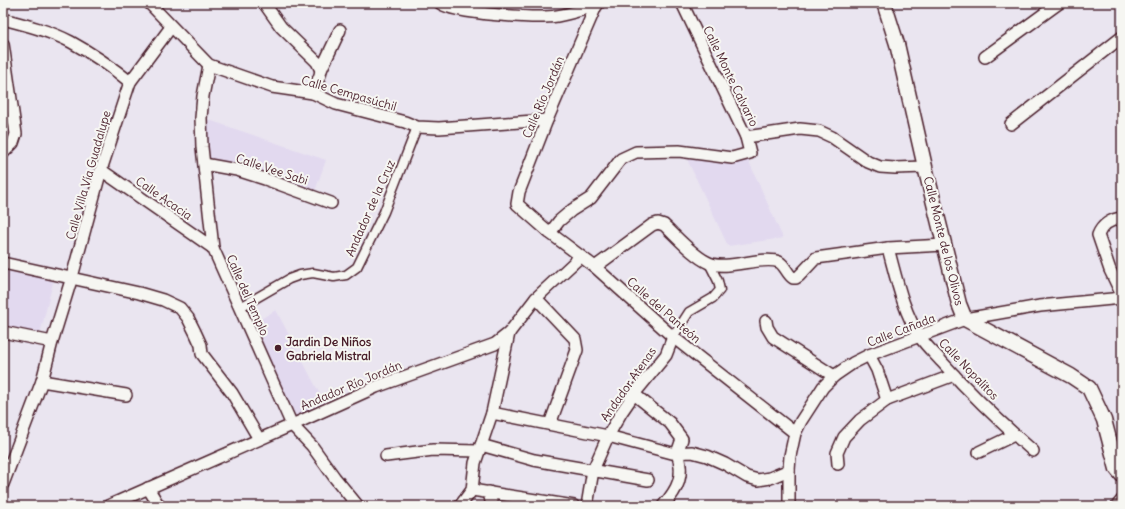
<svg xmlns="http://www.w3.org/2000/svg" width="1125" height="509" viewBox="0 0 1125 509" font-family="Delius,sans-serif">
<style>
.built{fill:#e2d9ef}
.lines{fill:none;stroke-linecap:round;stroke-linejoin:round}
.pedestrian-casing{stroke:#4a1f2b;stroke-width:11}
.minor-casing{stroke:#4a1f2b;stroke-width:14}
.tertiary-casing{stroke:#4a1f2b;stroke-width:17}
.pedestrian{stroke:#f6f6f2;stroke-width:8}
.minor{stroke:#f6f6f2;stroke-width:11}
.tertiary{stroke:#f6f6f2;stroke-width:14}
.poi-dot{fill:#4a1f2b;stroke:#f6f6f2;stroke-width:1.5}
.labels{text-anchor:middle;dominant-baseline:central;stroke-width:4;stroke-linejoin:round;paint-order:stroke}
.street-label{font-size:12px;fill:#4a1f2b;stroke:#f6f6f2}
.poi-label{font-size:12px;font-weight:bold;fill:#4a1f2b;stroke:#f6f6f2;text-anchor:start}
</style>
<rect width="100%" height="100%" fill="#eae5f0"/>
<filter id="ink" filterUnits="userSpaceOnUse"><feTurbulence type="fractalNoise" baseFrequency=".025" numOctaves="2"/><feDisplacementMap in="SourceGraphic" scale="8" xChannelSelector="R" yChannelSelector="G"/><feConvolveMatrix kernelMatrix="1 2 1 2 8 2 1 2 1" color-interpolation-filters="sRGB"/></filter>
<g filter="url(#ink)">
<!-- built -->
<g class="built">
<polygon points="206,119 326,160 314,194 204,158"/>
<polygon points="686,157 747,157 783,238 728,246"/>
<polygon points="3,271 54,278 39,338 3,330"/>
<polygon points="276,310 325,404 293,420 249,326"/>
</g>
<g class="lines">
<defs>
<g id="pedestrian">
<polyline points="239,308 289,279 300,275 313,273 334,277 346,275 357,267 384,212 417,127"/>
<polyline points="673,337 689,312 713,298 720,290 718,281 709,263"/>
</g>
<g id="minor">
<polyline points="149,3 209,65 272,87 313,93 336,104 405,122 417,127 439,128 547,120"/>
<polyline points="264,3 281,27 317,62 321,70"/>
<path d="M440 3C455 14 538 19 557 16 570 14 583 9 596 6"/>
<polyline points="599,3 596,6 547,120 519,192 517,204 550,233 595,267 673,337 795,433"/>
<path d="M3 19C26 25 50 31 71 42 91 53 112 67 130 82"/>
<polyline points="3,44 16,134 13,143 3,153"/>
<polyline points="985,57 1059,3"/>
<polyline points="209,65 203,96 201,118 202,147 213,248 292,425 312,446 335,478 358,506"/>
<polyline points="313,93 320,75 321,70 340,30"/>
<polyline points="1011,124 1122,37"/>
<polyline points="746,137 800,129 819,131 832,137 868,162 880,167 895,168 925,167"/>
<polyline points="204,164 237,170 265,179 331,203"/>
<polyline points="101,170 213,248"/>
<path d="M1122 218C1111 219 1102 225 1098 235L1110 270 1122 295"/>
<polyline points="550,233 559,221 572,210 591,198 621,159 636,152 679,151 732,158 750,153 746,137 682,3"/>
<path d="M888 248C896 277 903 312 920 337 926 346 935 354 942 362 970 393 1001 423 1033 451"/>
<polyline points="3,263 139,293 163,300 180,308 188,318 195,332 201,345 202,354 232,393 259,439"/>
<path d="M595 267 652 225 658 223 664 225C676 236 693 256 709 263 727 271 763 255 779 262 785 265 787 274 793 278H796L799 276 816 258 888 248 944 245"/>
<polyline points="536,298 575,339 577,350 550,424"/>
<polyline points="766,321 767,327 773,337 834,376"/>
<polyline points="3,332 52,342"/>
<polyline points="869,355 877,370 887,400"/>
<polyline points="42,381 126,395"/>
<polyline points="634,394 670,423 682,439 677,453"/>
<polyline points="492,413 608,436 672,453 692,452 707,456 725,464 747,477 758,480 770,478 789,470"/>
<polyline points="481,445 534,460 648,480"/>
<polyline points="979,452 1014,435"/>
<polyline points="386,456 433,450 479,451"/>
<polyline points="838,464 837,453 844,437 860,420 887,400 954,375"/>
<polyline points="3,484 42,381 52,342 72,277 101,170 130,82 171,27"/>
<polyline points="148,488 159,506"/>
<polyline points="472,490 574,506"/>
<polyline points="489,492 492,506"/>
<polyline points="108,506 292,425 376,387 495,344 509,333 536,298 580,257"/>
<polyline points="460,506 472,490 475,463 492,413 509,333"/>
<polyline points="587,506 593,470 608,436 621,413 634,394 666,355 673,337"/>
<path d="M663 506C678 489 685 475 677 453"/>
<polyline points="789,506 789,470 790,456 795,433 801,421 823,387 834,376 853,363 869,355 965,319 1040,306 1122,298"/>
<polyline points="1117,506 1122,500"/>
</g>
<polyline id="tertiary" points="884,3 897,44 925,167 959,304 965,319 1071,376 1089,388 1104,420 1117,469 1122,475"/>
</defs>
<!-- pedestrian casing -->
<use href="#pedestrian" class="pedestrian-casing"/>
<!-- minor casing -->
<use href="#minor" class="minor-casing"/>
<!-- tertiary casing -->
<use href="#tertiary" class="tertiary-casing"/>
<!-- pedestrian -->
<use href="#pedestrian" class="pedestrian"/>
<!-- minor -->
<use href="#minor" class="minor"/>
<!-- tertiary -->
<use href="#tertiary" class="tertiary"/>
</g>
</g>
<!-- markers -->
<circle class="poi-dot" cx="278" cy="348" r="4"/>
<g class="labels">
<!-- street labels -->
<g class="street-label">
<text transform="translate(731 76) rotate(64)">Calle Monte Calvario</text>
<text transform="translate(349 93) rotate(16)">Calle Cempasúchil</text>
<text transform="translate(543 97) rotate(-67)">Calle Río Jordán</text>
<text transform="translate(272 169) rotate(18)">Calle Vee Sabi</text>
<text transform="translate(88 175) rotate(-74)">Calle Villa Vía Guadalupe</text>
<text transform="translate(164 198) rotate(35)">Calle Acacia</text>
<text transform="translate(370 208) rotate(-66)">Andador de la Cruz</text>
<text transform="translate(944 241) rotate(76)">Calle Monte de los Olivos</text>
<text transform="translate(248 295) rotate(66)">Calle del Templo</text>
<text transform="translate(664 310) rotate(41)">Calle del Panteón</text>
<text transform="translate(901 330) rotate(-21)">Calle Cañada</text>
<text transform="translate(969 369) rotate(46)">Calle Nopalitos</text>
<text transform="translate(628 384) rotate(-55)">Andador Atenas</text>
<text transform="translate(351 385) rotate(-23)">Andador Río Jordán</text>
</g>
<!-- poi labels -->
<g class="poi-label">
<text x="286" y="341">Jardin De Niños<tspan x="286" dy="14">Gabriela Mistral</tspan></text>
</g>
</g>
<!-- margin -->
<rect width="1125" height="509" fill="none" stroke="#f6f6f2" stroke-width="16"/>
<rect x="8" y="8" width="1109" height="493" fill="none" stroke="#4a1f2b" stroke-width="1.5" filter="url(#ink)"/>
</svg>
